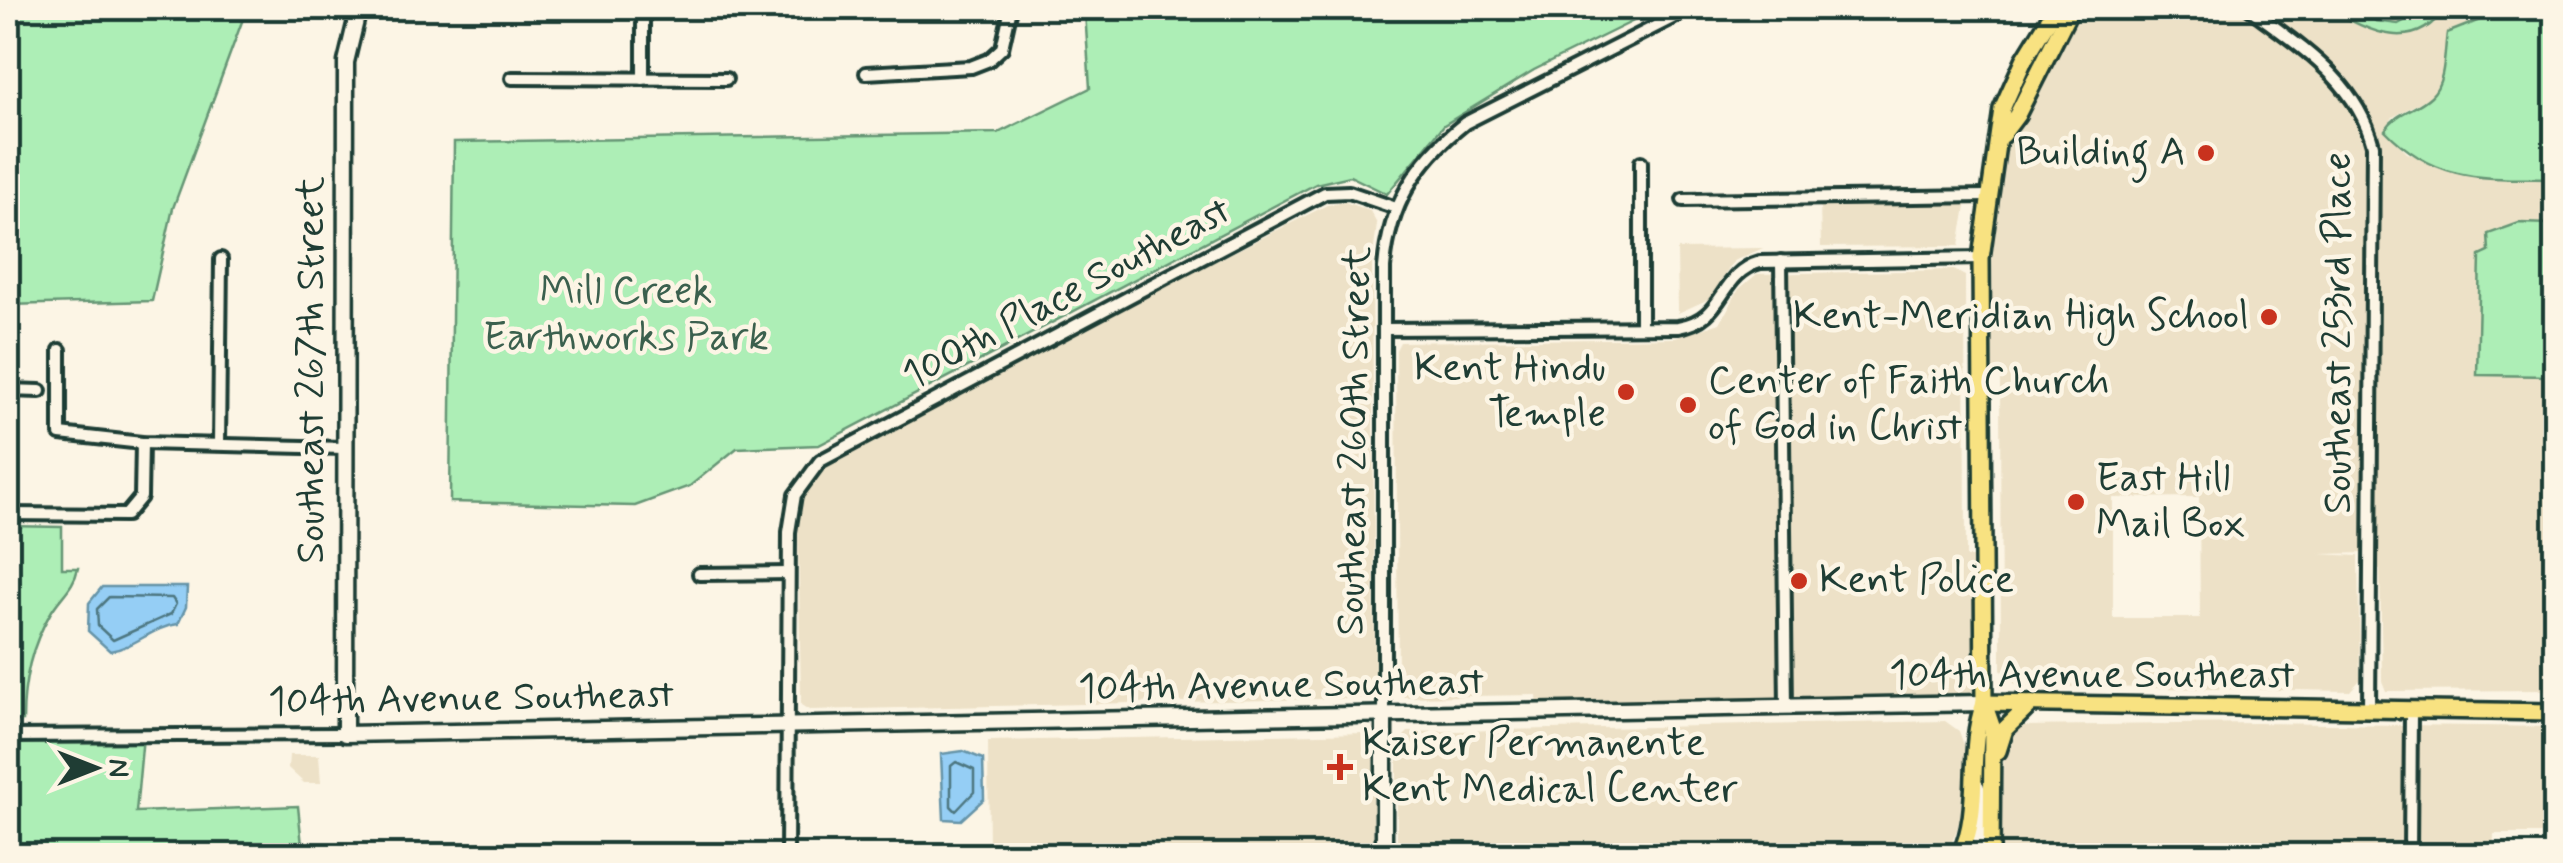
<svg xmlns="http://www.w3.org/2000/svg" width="2563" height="863" viewBox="0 0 2563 863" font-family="Mynerve,sans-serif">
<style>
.built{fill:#ede1c7;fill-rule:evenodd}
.green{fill:#adeeb6;stroke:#669675;stroke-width:2.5}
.water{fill:#95cef5;stroke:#6694a8;stroke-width:2.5}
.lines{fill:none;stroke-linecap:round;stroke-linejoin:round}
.shore{stroke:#4e7781;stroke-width:2.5}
.street-casing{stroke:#1f3d34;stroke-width:18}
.secondary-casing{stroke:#1f3d34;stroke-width:21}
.primary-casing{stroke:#1f3d34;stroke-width:22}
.street{stroke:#fcf5e5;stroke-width:10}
.secondary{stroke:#fcf5e5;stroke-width:14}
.primary{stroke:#f8e281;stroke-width:15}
.poi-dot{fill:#c8321e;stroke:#fcf5e5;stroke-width:4}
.labels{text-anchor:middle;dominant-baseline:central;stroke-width:9;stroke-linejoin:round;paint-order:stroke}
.poi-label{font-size:40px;fill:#1f3d34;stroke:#fcf5e5;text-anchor:start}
.park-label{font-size:40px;fill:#3b604e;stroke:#fcf5e5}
.street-label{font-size:40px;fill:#1f3d34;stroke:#fcf5e5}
</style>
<rect width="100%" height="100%" fill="#fcf5e5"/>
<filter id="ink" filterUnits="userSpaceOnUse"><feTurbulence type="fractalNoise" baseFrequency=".01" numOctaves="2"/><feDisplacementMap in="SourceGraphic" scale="20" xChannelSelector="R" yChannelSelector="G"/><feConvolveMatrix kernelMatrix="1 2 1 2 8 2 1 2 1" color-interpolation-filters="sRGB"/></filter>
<g filter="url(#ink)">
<!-- built -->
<g class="built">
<path d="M2062 8H2493L2485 18 2447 33 2442 74 2433 95 2393 117 2385 130 2407 153 2490 178 2555 179V690L2386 691 2382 681 2380 569 2368 568V553L2320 554 2358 556 2360 680 2350 691 2019 686 2006 678 2001 670 2000 377 1982 376 1981 258 2002 135 2014 95ZM2199 497 2200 618H2113V498Z"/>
<polygon points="1967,201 1959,246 1821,247 1820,203"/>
<polygon points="1345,202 1370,211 1377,224 1372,264 1375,686 1369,698 809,710 801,705 798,514 812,475 835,453 1327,205"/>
<polygon points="1763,248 1734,261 1709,299 1678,313 1677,249"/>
<polygon points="1954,270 1965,276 1966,557 1983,557 1984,703 1538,714 1537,695 1404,697 1398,691 1396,350 1400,342 1675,338 1720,323 1739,289 1757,274"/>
<polygon points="1945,721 1959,731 1964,745 1964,811 1947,855 1397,855 1397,743 1408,732"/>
<polygon points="2256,723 2555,727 2555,834 2494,834 2493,855 2000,856 2004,748 2017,726"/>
<polygon points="1367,733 1374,742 1373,855 989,855 988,741"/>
<polygon points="289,755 319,755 321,783 304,783 288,768"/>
</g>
<!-- green -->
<g class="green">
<polygon points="8,8 247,8 173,208 152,301 8,305"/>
<polygon points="1104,8 1660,8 1534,70 1444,125 1387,194 1350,176 1316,184 819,445 737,448 690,486 635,506 450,502 454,142 998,133 1090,88 1085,12"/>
<path d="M2327 8H2352L2376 21 2398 24 2429 8H2445C2413 57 2366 29 2327 8Z"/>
<path d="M2493 8H2555V179C2486 178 2437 184 2385 130 2397 111 2415 111 2431 96 2446 82 2444 52 2447 33L2485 18Z"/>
<polygon points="2519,223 2555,224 2555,376 2477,375 2480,256 2489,252 2488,234"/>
<path d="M8 526 62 527V568H78C74 588 60 596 50 614 31 646 23 684 23 721H8Z"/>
<polygon points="8,736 143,736 136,812 298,806 303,855 8,856"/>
</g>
<!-- water -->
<g class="water">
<path d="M102 587H187L186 607 178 624C152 627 136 647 110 651L88 631 89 603Z"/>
<polygon points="963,751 983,759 984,799 961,820 944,819 941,754"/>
</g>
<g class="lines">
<!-- shore -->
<g class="shore">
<polygon points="109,597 172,598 176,604 171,614 113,640 98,626 97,609"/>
<polygon points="956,762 974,770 974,792 956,811 951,806 951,766"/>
</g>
<defs>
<g id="street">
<path d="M2249 8C2300 47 2356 80 2373 145L2369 711"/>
<polyline points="866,73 971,67 989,60 1002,48 1011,8"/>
<polyline points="512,78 726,79"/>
<polyline points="643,79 643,8"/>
<polyline points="1683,200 1987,196"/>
<polyline points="1781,261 1786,708"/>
<polyline points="1641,327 1641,162"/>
<path d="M1385 329 1678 327C1726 320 1718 274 1760 262L1981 258"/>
<polyline points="60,350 60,434 142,443 344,448"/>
<polyline points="8,390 40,391"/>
<polyline points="219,444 221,259"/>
<polyline points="8,514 126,515 141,497 142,443"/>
<polyline points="699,574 788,573"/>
<path d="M1384 718V268C1389 205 1416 162 1465 123L1692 8"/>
<polyline points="8,736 345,734"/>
<polyline points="2410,852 2411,711"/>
<polyline points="787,856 789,532 795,495 820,461 1325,193 1349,192 1396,208"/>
</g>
<g id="secondary">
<polyline points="359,8 346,62 345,734 1984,703"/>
<polyline points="1384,718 1384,856"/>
<polyline points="1977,787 1982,856"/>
</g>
<g id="primary">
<polyline points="2002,135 2017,115 2071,8"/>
<polyline points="1984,703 2556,712"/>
<polyline points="1998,751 2005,729 2031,704"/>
<path d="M1960 856C1983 807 1966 753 1984 703"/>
<polyline points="1991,856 1992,726 1984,703 1981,258 2002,109 2024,60 2056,8"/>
</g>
</defs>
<!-- street casing -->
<use href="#street" class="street-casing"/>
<!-- secondary casing -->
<use href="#secondary" class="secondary-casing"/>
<!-- primary casing -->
<use href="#primary" class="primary-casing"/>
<!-- street -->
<use href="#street" class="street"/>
<!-- secondary -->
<use href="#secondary" class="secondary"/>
<!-- primary -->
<use href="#primary" class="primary"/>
</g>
</g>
<!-- markers -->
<g class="poi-dot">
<circle cx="2206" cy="153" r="10"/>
<circle cx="2269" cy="317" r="10"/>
<circle cx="1626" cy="392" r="10"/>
<circle cx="1688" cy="405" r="10"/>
<circle cx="2076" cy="502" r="10"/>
<circle cx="1799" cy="581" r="10"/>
<path d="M1335 752h10v10h10v10h-10v10h-10v-10h-10v-10h10z"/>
</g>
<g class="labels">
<!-- poi labels -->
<g class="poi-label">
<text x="2186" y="153" text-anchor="end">Building A</text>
<text x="2249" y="317" text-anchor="end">Kent-Meridian High School</text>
<text x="1606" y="369" text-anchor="end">Kent Hindu<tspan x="1606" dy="46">Temple</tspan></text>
<text x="1708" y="382">Center of Faith Church<tspan x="1708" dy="46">of God in Christ</tspan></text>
<text x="2096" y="479">East Hill<tspan x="2096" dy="46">Mail Box</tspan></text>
<text x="1819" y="581">Kent Police</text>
<text x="1362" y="744">Kaiser Permanente<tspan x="1362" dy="46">Kent Medical Center</tspan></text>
</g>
<!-- park labels -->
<g class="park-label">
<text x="626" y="292">Mill Creek<tspan x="626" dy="46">Earthworks Park</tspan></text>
</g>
<!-- street labels -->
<g class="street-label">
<text transform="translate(1067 294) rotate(-28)">100th Place Southeast</text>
<text transform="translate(2339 333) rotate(-90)">Southeast 253rd Place</text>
<text transform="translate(312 370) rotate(-90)">Southeast 267th Street</text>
<text transform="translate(1355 441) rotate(-89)">Southeast 260th Street</text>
<text x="2092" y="676">104th Avenue Southeast</text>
<text transform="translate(1281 686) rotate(-1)">104th Avenue Southeast</text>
<text transform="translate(471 699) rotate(-1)">104th Avenue Southeast</text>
</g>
</g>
<!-- margin -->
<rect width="2563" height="863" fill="none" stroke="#fcf5e5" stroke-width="40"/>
<rect x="20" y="20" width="2523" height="823" fill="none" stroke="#1f3d34" stroke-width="4" filter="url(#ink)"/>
<!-- north arrow -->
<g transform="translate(95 768) rotate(90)" stroke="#fcf5e5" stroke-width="8" paint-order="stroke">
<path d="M0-8L18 38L0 25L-18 38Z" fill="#1f3d34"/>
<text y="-15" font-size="28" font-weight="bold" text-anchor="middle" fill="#1f3d34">N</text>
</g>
</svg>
